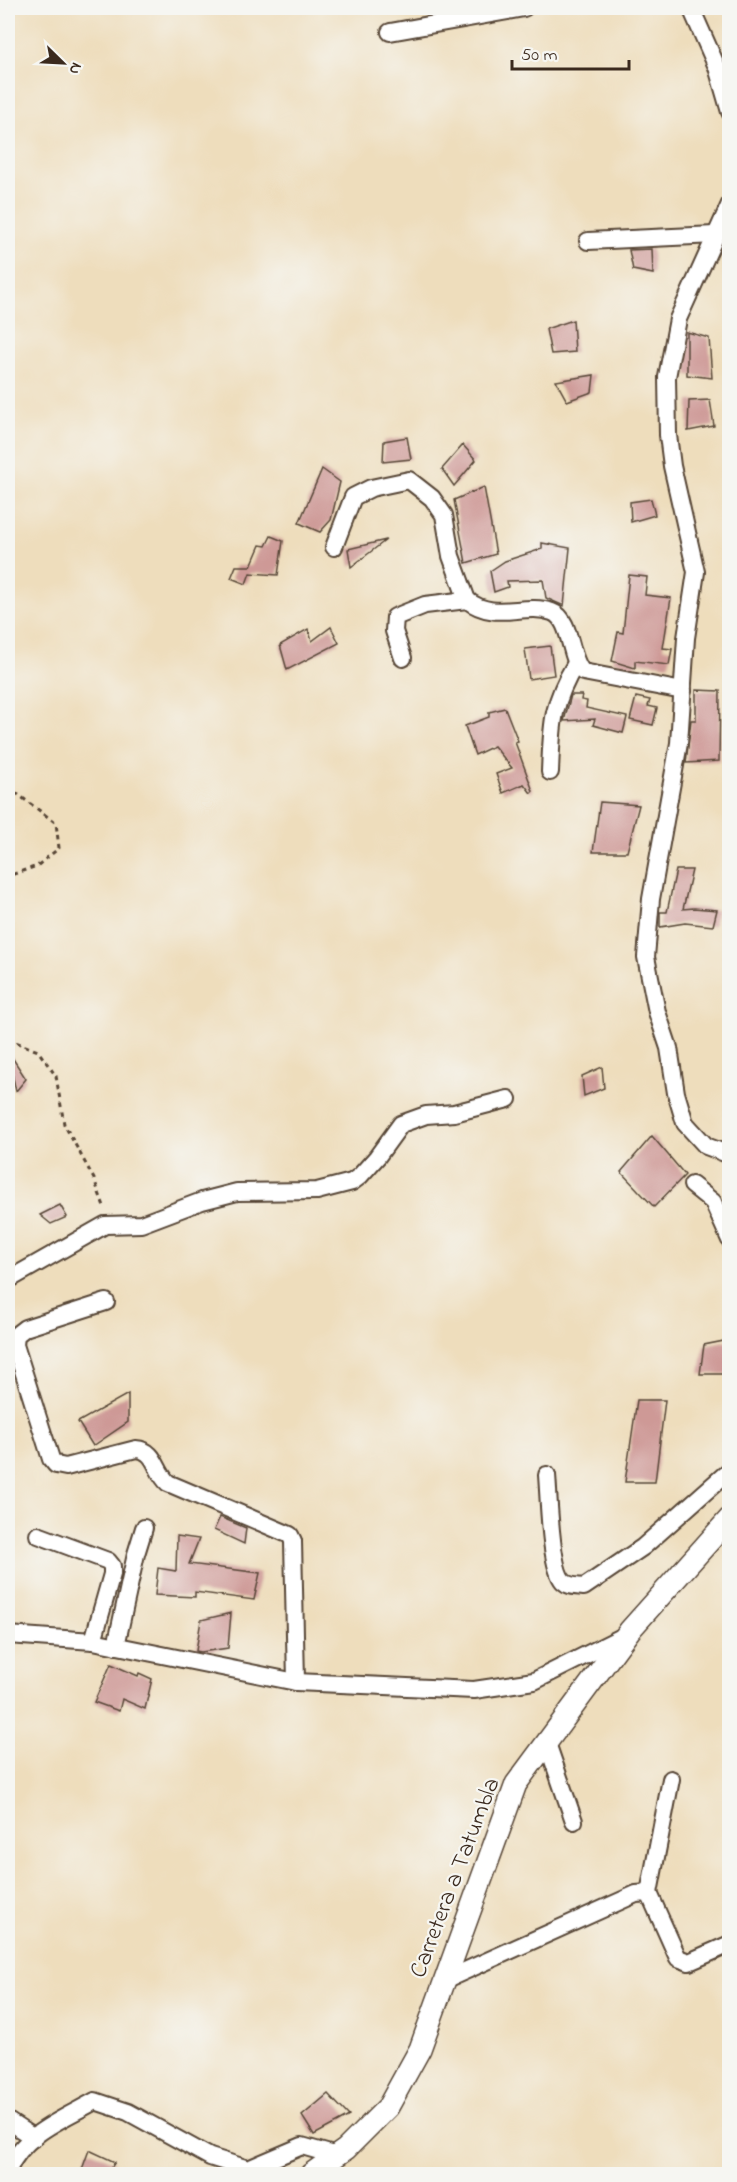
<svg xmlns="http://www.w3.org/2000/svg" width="737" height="2182" viewBox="0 0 737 2182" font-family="'Indie Flower',sans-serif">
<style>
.building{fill:#ce9996}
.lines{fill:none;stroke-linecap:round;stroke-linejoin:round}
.minor-casing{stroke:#564536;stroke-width:20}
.major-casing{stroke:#564536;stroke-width:24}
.path{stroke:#564536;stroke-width:3;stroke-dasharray:4.5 4.5;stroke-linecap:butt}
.minor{stroke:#fff;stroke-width:16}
.major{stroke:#fff;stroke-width:21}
.labels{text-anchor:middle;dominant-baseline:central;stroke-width:4.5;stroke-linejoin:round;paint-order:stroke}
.street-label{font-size:24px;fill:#3b2a1e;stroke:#f6f6f2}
</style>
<rect width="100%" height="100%" fill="#f6f6f2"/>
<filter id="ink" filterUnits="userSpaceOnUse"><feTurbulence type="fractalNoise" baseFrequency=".0167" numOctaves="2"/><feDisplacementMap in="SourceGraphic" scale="12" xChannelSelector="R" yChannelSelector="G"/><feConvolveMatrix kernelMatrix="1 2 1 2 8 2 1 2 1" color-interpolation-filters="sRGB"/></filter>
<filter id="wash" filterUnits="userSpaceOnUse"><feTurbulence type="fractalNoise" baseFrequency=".008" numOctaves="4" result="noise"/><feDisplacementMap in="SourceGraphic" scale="24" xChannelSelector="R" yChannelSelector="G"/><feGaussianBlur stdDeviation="1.35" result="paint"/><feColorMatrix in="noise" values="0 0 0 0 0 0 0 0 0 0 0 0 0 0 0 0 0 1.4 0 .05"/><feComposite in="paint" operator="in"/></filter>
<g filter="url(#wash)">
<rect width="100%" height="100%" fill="#eeddbc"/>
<g id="blocks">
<!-- building -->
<g class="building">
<polygon points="652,249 653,274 633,270 629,250"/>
<polygon points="573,320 575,352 551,354 546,329"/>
<polygon points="687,332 709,338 712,378 687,375"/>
<polygon points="594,375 592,392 567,401 556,381"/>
<polygon points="710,400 714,426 688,431 689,401"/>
<polygon points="407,437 411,459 383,462 384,441"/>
<polygon points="463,445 476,460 454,486 442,469"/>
<polygon points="322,469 340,482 331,520 320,532 299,523"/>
<polygon points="484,487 496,554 466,563 454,500"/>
<polygon points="651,499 655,515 631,522 630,502"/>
<polygon points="271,536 283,541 278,575 250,573 246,584 231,578 236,566 251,566 260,545 266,546"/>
<polygon points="386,540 351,567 348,549"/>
<polygon points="542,543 570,548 564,606 546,598 543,580 507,581 508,587 494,592 490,571 505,561 542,549"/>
<polygon points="629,575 647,577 645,595 671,598 663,648 672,649 669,665 635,661 635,668 612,661 618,632 623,633"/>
<polygon points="331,627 339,643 287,670 280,645 308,629 312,641"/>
<polygon points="550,646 554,675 529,679 525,649"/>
<polygon points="696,690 720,691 719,761 686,763 691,720 696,720"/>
<polygon points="571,695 582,695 581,700 587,701 586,708 627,717 623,733 593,725 595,719 564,721"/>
<polygon points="636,697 650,700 648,706 657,708 653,725 630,720"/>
<polygon points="505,708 518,741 515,742 533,791 531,793 524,784 503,793 496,774 512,768 494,746 475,755 465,726 489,717 489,712"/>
<polygon points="600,802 639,805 627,852 593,852"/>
<polygon points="676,870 692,870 683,909 694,908 717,910 713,926 685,923 660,927 660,912 667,912"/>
<polygon points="8,1051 26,1079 16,1091 8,1056"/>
<polygon points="602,1067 604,1088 584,1096 582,1076"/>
<polygon points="652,1136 685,1175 654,1207 621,1172"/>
<polygon points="60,1205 67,1217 51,1224 40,1215"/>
<polygon points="729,1340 729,1374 700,1374 704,1345"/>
<polygon points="128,1394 128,1422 93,1446 78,1422"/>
<polygon points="637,1400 665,1400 655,1482 625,1482"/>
<polygon points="220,1517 246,1528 244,1544 214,1530"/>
<polygon points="177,1536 199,1539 189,1564 260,1573 254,1600 195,1592 195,1597 155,1595 158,1568 176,1571"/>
<polygon points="231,1613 228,1648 201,1652 196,1651 201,1620"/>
<polygon points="111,1664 138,1676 139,1673 152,1679 145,1709 122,1699 119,1711 94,1702"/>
<polygon points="328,2094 349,2116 314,2135 302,2116"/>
<polygon points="89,2150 115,2162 106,2175 80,2175"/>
</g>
</g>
</g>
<g filter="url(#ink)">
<use href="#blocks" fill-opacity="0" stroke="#564536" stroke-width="1.5"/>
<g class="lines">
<defs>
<g id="minor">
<polyline points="691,8 717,67 730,112"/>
<polyline points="390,32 524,8"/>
<polyline points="730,204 678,319 667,377 668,435 672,466 696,572 686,638 679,743 651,899 646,957 657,1012 669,1048 676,1093 685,1123 706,1146 730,1155"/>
<polyline points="588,241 715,235"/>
<polyline points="334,547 353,497 371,488 409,480 432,498 444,515 451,556 467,600"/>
<path d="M403 658 394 631 395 617 425 605 467 600C495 622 524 602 552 612 572 619 569 660 583 672L683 691"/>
<path d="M550 772C552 725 551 705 576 663"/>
<polyline points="692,1185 713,1202 730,1240"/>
<polyline points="8,1280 105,1225 141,1224 202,1201 237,1192 317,1191 352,1182 360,1176 377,1157 401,1124 426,1115 454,1113 508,1099"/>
<path d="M106 1302 25 1328 16 1335 15 1345 51 1459 56 1465 66 1467 136 1449C156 1450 155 1471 168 1483L290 1535 293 1541 296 1682"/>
<path d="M547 1475C549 1497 550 1567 563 1581 569 1587 576 1586 584 1587L643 1547 730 1470"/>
<polyline points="38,1535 108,1561 112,1566 112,1574 93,1641"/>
<polyline points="8,1635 93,1641 296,1682 474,1690 534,1681 624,1636"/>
<polyline points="116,1646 136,1554 144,1528"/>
<polyline points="547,1743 574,1821"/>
<polyline points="649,1893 671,1779"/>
<polyline points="445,1980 636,1894 649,1893 678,1958 689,1962 730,1944"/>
<polyline points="8,2121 34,2138"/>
<path d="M8 2170C23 2134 63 2119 95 2101L128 2112 210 2157 248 2169 302 2146 337 2156"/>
</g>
<polyline id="major" points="311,2174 346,2149 388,2107 420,2049 516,1784 630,1630 730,1518"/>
</defs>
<!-- minor casing -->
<use href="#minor" class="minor-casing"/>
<!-- major casing -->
<use href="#major" class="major-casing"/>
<!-- path -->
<g class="path">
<polyline points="8,787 56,823 59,848 37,866 8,876"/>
<polyline points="8,1039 38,1051 56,1076 64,1124 94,1179 105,1209"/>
</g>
<!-- minor -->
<use href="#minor" class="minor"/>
<!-- major -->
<use href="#major" class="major"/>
</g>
</g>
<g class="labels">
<!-- street labels -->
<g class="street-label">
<text transform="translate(456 1878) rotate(-69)">Carretera a Tatumbla</text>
</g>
</g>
<!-- margin -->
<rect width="737" height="2182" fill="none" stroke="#f6f6f2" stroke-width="30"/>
<!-- north arrow -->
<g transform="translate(63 63) rotate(114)" stroke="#f6f6f2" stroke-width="4.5" paint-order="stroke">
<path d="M0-4.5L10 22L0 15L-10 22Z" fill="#3b2a1e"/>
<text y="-9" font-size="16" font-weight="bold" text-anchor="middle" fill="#3b2a1e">N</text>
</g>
<!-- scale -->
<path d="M512 60v9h117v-9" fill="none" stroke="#3b2a1e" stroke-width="3"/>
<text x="521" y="60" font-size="18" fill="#3b2a1e" stroke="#f6f6f2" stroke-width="4.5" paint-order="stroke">50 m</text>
</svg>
